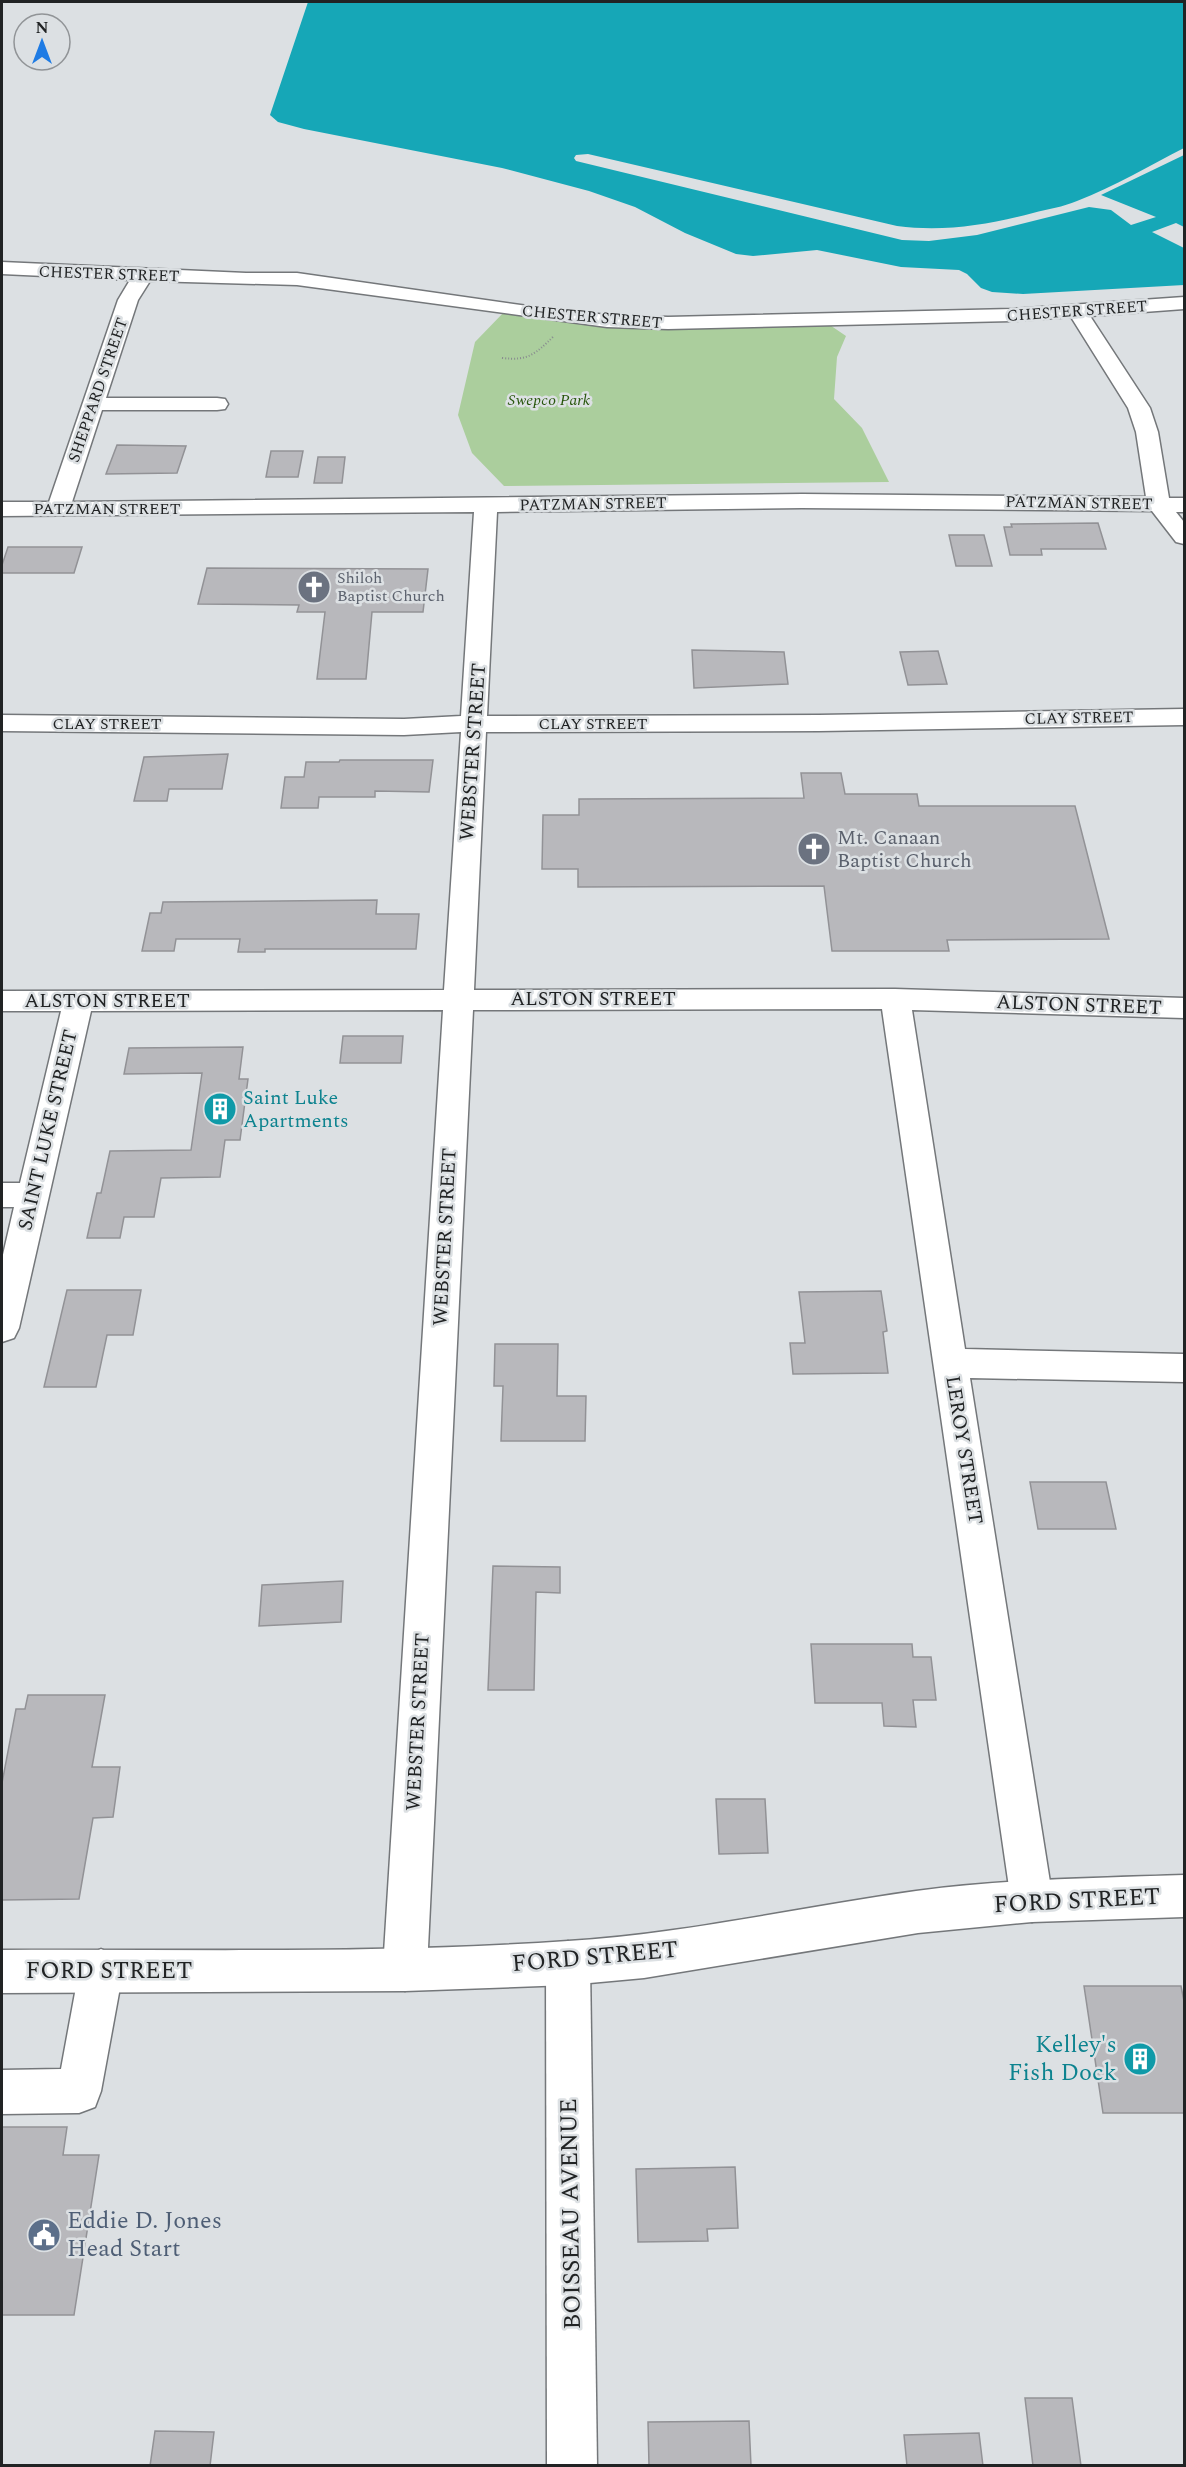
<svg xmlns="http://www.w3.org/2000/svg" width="1186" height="2467" viewBox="0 0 1186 2467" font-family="Spectral,serif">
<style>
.green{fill:#abce9d}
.water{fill:#16a7b7}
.building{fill:#b8b8bc;stroke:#929296;stroke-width:1.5}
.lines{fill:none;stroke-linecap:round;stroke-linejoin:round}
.minor-casing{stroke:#74777a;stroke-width:3}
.major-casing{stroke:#74777a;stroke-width:3}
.path{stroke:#888c8e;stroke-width:2;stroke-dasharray:1 2;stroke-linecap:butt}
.minor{fill:#fff;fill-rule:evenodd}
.major{fill:#fff;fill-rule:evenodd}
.labels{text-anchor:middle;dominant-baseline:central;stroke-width:5;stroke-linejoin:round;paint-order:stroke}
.far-street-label{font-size:16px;fill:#212324;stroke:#dce0e3}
.far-park-label{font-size:16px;font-style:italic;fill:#28560c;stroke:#dce0e3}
.far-worship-label{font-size:16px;fill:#5b616d;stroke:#dce0e3;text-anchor:start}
.street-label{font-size:20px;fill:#212324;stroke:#dce0e3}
.worship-label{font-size:20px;fill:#5b616d;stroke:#dce0e3;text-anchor:start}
.culture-label{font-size:20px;fill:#0d838f;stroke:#dce0e3;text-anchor:start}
.near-street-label{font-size:24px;fill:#212324;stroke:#dce0e3}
.near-culture-label{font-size:24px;fill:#0d838f;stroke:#dce0e3;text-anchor:end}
.near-service-label{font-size:24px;fill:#4e5e75;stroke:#dce0e3;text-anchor:start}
</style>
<rect width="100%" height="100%" fill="#dce0e3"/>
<!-- green -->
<polygon class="green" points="506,310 607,321 821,319 846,336 837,357 834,399 862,428 889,482 504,486 472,453 458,415 475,342"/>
<!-- water -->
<path class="water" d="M308 2H1184V148C1149 166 1115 186 1077 201 1063 207 1048 209 1033 213 987 225 944 232 897 226L588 154 576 155 574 158 576 161 902 240 929 241 977 235 1089 207 1111 210 1131 225 1156 217 1101 195 1184 155V227L1176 223 1152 232 1184 248V285L1023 294 992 292 981 288 967 274 959 270 901 267 817 250 753 256 736 254 685 233 635 207 589 191 502 168 304 129 278 122 270 115Z"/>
<!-- building -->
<g class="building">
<polygon points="117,445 186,446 177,473 106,474"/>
<polygon points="271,451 303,451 298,477 266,477"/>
<polygon points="318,457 345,457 342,483 314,483"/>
<polygon points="1098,523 1106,549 1041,549 1042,555 1010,555 1004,527 1012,527 1011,524"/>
<polygon points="949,535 984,535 992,566 956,566"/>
<polygon points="8,547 82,547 74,573 2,573 2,565"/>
<polygon points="207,568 428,569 423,612 372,612 366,679 317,679 325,612 297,612 299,605 198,604"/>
<polygon points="692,650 784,652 788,684 694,688"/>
<polygon points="938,651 947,684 908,685 900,652"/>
<polygon points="228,754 222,789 169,789 167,801 134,801 144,757"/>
<polygon points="340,760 433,760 429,792 375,791 375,797 319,797 318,808 281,808 285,777 304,777 306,762 339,762"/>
<polygon points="801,773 841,773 845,794 917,794 919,806 1075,806 1109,939 947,940 949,951 832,951 824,886 578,887 578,869 542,869 543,815 579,815 579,799 804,798"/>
<polygon points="377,900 376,914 419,914 416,949 265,949 265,952 238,952 240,939 176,939 174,951 142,951 150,913 161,913 163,902"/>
<polygon points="343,1036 403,1036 401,1063 340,1063"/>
<polygon points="243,1047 239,1079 248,1079 240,1140 225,1140 220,1177 161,1178 154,1217 124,1217 120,1238 87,1238 97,1193 101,1193 110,1151 191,1150 202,1073 124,1074 129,1048"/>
<polygon points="67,1290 141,1290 133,1335 107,1335 96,1387 44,1387"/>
<polygon points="881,1291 887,1331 883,1332 888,1373 793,1374 790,1343 805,1343 799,1292"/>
<polygon points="495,1344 558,1344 557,1396 586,1396 585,1441 501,1441 503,1386 494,1386"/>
<polygon points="1030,1482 1106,1482 1116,1529 1038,1529"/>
<polygon points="493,1566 560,1567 560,1593 536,1592 534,1690 488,1690"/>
<polygon points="343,1581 341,1622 259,1626 262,1585"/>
<polygon points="811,1644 912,1644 913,1657 931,1657 936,1700 913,1700 916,1727 884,1726 882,1703 815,1703"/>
<polygon points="28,1695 105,1695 92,1767 120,1767 113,1817 93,1818 79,1899 2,1900 2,1783 16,1709 25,1709"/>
<polygon points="716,1799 765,1799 768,1853 719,1854"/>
<polygon points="1084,1986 1181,1986 1185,2006 1185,2113 1103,2113"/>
<polygon points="2,2127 67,2127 63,2155 99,2155 74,2315 2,2315"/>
<polygon points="735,2167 738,2228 707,2229 708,2241 638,2242 636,2169"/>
<polygon points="1025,2398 1072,2398 1081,2466 1033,2466"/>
<polygon points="749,2421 751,2466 649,2466 648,2422"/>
<polygon points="155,2431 214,2432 210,2466 150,2466"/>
<polygon points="979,2433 983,2466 907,2466 904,2435"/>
</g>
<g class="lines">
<defs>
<g id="minor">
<path d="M2 262 246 273H297L535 307 607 315 668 317 1012 309 1184 297V309L1090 316 1150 408 1158 432 1169 498H1184V512H1176L1184 522V544L1176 542 1152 511 802 508 497 512 487 716 819 715 1184 709V725L819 731 486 732 474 990 895 989 1184 998V1018L912 1010 965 1349 1184 1354V1382L970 1378 1053 1901 1047 1916 1032 1922 1017 1916 1011 1901 882 1009 473 1010 427 1969 420 1984 405 1991 390 1984 383 1969 443 1010 91 1011 19 1328 14 1338 2 1342V1259L14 1207H2V1183H20L61 1011H2V991L444 990 461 732 404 735 2 731V715L404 719 461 716 474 512 2 516V502H49L118 300 130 280 2 274ZM150 281 297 285 607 327 668 329 1012 321 1071 317 1128 408 1136 432 1146 497 802 494 72 502 102 410H217L225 409 228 404 225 399 217 398H106L138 300Z"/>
<polygon points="568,1941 583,1948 590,1963 597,2466 547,2466 546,1963 553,1948"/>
<polygon points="101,1949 116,1956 123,1971 101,2091 95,2107 79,2113 2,2114 2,2070 61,2069 79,1971 86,1956"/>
</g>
<path id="major" d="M1184 1875V1917L1032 1922 918 1933 644 1978 568 1985 405 1991 2 1993V1950C190 1949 380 1954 568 1941 685 1934 800 1907 916 1891 1005 1879 1095 1878 1184 1875Z"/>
</defs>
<!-- minor casing -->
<use href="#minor" class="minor-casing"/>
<!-- major casing -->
<use href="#major" class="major-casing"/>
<!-- path -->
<path class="path" d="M502 358C529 361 535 354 554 336"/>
<!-- minor -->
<use href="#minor" class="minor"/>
<!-- major -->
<use href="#major" class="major"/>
</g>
<!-- icons -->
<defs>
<symbol id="church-disc" viewBox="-11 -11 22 22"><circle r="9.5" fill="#6b7280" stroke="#dce0e3"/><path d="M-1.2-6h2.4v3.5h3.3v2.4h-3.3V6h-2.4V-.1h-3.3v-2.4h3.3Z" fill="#fff"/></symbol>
<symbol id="building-disc" viewBox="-11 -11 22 22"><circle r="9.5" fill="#0f9aa8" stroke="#dce0e3"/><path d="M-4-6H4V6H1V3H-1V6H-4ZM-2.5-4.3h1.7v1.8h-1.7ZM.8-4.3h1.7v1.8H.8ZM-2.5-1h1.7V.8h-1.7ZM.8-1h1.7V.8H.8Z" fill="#fff"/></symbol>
<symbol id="civic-disc" viewBox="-11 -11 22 22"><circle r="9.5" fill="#5c6f8a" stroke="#dce0e3"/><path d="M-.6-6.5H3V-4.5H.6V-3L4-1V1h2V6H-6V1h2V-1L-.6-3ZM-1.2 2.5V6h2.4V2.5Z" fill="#fff"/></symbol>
</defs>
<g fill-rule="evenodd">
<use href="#church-disc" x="295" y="568" width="38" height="38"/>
<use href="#church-disc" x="795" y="830" width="38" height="38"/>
<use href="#building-disc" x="201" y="1090" width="38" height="38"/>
<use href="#building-disc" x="1121" y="2040" width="38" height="38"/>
<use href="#civic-disc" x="25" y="2216" width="38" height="38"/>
</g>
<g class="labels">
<!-- far-street labels -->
<g class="far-street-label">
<text transform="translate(109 274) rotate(2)">CHESTER STREET</text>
<text transform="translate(1077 311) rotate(-4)">CHESTER STREET</text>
<text transform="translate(592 317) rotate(5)">CHESTER STREET</text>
<text transform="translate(98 390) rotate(-71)">SHEPPARD STREET</text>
<text transform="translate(1079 503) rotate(1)">PATZMAN STREET</text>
<text transform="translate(593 504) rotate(-1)">PATZMAN STREET</text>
<text x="107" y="509">PATZMAN STREET</text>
<text transform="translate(1079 718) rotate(-1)">CLAY STREET</text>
<text x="107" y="724">CLAY STREET</text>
<text x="593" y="724">CLAY STREET</text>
</g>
<!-- far-park labels -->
<g class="far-park-label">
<text x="549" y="400">Swepco Park</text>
</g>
<!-- far-worship labels -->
<g class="far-worship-label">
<text x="337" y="578">Shiloh<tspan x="337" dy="18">Baptist Church</tspan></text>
</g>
<!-- street labels -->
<g class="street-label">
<text transform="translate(473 752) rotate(-86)">WEBSTER STREET</text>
<text x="593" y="999">ALSTON STREET</text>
<text x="107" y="1001">ALSTON STREET</text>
<text transform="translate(1079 1005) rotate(2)">ALSTON STREET</text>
<text transform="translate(48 1130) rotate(-77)">SAINT LUKE STREET</text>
<text transform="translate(445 1237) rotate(-87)">WEBSTER STREET</text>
<text transform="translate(964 1450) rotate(81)">LEROY STREET</text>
<text transform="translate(418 1722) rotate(-87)">WEBSTER STREET</text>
</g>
<!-- worship labels -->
<g class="worship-label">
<text x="837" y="838">Mt. Canaan<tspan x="837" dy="23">Baptist Church</tspan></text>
</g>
<!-- culture labels -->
<g class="culture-label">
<text x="243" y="1098">Saint Luke<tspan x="243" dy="23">Apartments</tspan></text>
</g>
<!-- near-street labels -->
<g class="near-street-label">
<text transform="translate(1077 1901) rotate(-3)">FORD STREET</text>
<text transform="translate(595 1957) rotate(-5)">FORD STREET</text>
<text x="109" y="1971">FORD STREET</text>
<text transform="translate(571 2214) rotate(-91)">BOISSEAU AVENUE</text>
</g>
<!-- near-culture labels -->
<g class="near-culture-label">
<text x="1117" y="2045">Kelley's<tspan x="1117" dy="28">Fish Dock</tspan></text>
</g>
<!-- near-service labels -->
<g class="near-service-label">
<text x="67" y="2221">Eddie D. Jones<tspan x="67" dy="28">Head Start</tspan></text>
</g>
</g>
<!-- border -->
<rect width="1186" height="2467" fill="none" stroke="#212324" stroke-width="6"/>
<!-- north arrow -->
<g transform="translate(42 42)"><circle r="28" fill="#dce0e3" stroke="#919497" stroke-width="1.5"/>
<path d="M0-4.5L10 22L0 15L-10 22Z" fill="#1e7be4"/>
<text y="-9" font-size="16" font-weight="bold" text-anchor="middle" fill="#212324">N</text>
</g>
</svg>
